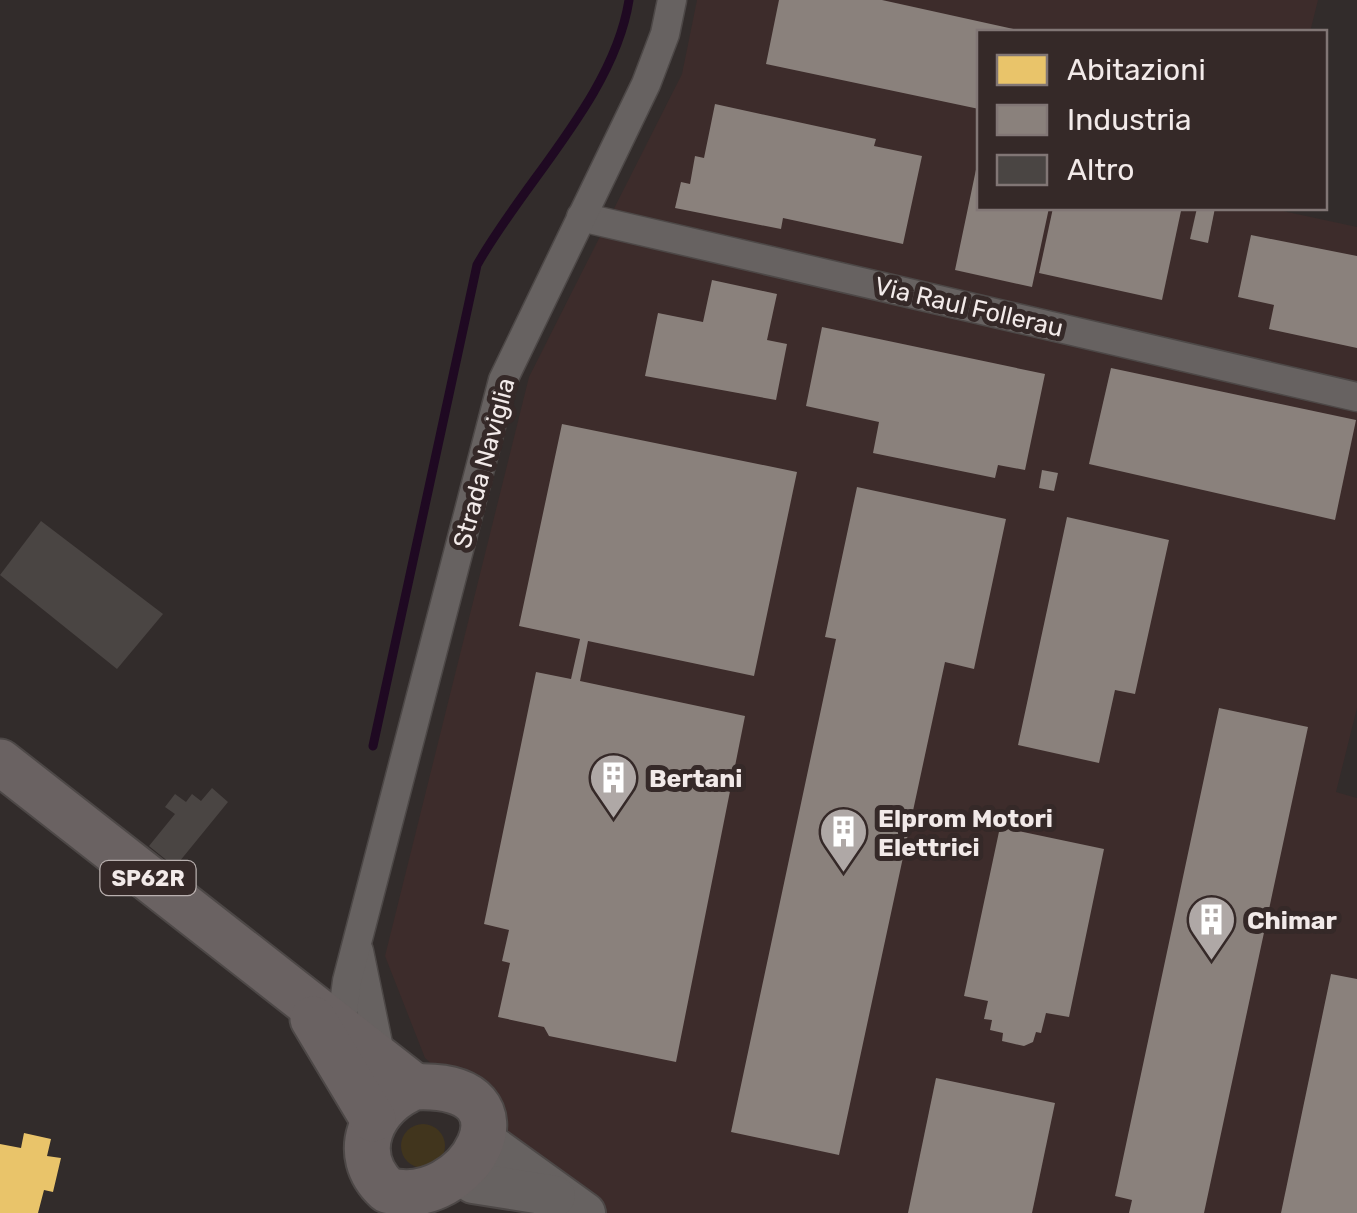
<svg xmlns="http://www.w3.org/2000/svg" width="1357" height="1213" viewBox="0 0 1357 1213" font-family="Rubik,sans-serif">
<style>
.built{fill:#3d2c2b}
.green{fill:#41351d}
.homes{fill:#e9c46a}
.industry{fill:#8a817c}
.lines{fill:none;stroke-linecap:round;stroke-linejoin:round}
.stream{stroke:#1f0922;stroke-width:9}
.building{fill:#4a4543}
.street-casing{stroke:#4d4847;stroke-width:31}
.secondary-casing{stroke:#4d4847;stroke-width:44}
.primary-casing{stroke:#4d4847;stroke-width:49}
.street{stroke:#676261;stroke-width:28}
.secondary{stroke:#676261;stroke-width:40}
.primary{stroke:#6a6262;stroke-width:45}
.labels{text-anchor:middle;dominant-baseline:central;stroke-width:10;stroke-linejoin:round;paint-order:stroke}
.shield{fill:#352928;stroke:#b9b0af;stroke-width:2.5}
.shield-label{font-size:22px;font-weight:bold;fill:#f2eae9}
.street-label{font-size:25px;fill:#f2eae9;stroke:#352928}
.poi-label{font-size:25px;font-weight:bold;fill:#f2eae9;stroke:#352928;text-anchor:start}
</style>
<rect width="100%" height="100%" fill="#322c2b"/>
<!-- built -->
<polygon class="built" points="697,0 1318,0 1310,32 979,32 979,208 1269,208 1357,227 1357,708 1336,792 1357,798 1357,1213 575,1213 583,1199 425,1058 385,956 529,377 682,74"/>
<!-- green -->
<circle class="green" cx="423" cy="1146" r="22"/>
<!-- homes -->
<polygon class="homes" points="24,1133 51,1139 47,1156 61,1158 53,1192 44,1190 38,1213 0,1213 0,1144 21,1148"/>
<!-- industry -->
<g class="industry">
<polygon points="779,0 882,0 1027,32 979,32 979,109 766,64"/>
<polygon points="715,104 876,139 874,146 922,156 903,244 783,218 781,229 675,208 681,182 690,184 695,156 704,158"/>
<polygon points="978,160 979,208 1049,208 1032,287 955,270"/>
<polygon points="1053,208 1181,211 1162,300 1039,273"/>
<polygon points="1197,208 1215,208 1208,243 1190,239"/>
<polygon points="1251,235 1357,256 1357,348 1269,329 1274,305 1238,297"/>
<polygon points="712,280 777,294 767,340 787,344 776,400 645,376 658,313 703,322"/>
<polygon points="822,327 1045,374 1025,470 998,465 995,478 873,453 879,422 806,406"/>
<polygon points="1111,368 1356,420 1335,520 1089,464"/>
<polygon points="562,424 797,472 754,676 588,641 580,681 745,716 676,1062 549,1036 544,1027 498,1017 510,963 502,961 509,930 484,924 536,672 571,679 580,639 519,626"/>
<polygon points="1042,470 1058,473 1054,491 1039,488"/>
<polygon points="857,487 1006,519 974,669 945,662 839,1155 731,1132 836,639 825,637"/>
<polygon points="1067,517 1169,540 1135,694 1115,690 1099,763 1018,745"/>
<polygon points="1219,708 1308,727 1204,1213 1129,1213 1132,1200 1115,1196"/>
<polygon points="1000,827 1104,849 1069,1017 1046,1013 1041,1033 1036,1032 1033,1042 1024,1046 1002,1041 1003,1033 990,1030 992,1020 984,1019 988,1001 964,996"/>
<polygon points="1331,974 1357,979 1357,1213 1281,1213"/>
<polygon points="936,1078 1055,1103 1032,1213 908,1213"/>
</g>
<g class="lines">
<!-- stream -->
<path class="stream" d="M373 746 477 265C524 181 614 96 629 0"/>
</g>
<!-- building -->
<g class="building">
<polygon points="41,521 163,614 117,669 0,575"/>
<polygon points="212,788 228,802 175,867 149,846 175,814 165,807 175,794 186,802 192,794 201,801"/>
</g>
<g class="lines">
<defs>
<g id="street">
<polyline points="581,217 1357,397"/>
<polyline points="359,951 381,1058"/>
<polyline points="345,1039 341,1026 347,981 503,380 646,84 665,34 672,0"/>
</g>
<g id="secondary">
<polyline points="485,1141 585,1213"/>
<polyline points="473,1183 555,1196"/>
</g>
<g id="primary">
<path d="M0 762 415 1087C543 1081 468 1213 387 1190 348 1154 372 1103 415 1087"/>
<polyline points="313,1019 373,1119"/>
</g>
</defs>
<!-- street casing -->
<use href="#street" class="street-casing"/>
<!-- secondary casing -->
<use href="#secondary" class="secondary-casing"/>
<!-- primary casing -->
<use href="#primary" class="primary-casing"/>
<!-- street -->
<use href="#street" class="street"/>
<!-- secondary -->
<use href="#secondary" class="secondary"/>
<!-- primary -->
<use href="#primary" class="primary"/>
</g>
<!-- icons -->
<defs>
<symbol id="building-pin" viewBox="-11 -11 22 30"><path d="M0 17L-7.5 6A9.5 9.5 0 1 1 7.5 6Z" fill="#afa8a6" stroke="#352928"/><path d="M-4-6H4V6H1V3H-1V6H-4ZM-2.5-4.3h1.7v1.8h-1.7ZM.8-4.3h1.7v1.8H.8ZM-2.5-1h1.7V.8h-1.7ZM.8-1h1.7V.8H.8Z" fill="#fff"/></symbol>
</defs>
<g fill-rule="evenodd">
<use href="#building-pin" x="586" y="750" width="55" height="75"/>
<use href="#building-pin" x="816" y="804" width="55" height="75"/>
<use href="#building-pin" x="1184" y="892" width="55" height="75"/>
</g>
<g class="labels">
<!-- shield labels -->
<rect class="shield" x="100.5" y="861" width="95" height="34" rx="8"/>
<g class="shield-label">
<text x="148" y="878">SP62R</text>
</g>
<!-- street labels -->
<g class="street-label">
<text transform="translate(969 307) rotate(13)">Via Raul Follerau</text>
<text transform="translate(484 463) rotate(-75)">Strada Naviglia</text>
</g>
<!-- poi labels -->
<g class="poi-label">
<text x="649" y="778">Bertani</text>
<text x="878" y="818">Elprom Motori<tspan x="878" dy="29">Elettrici</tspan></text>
<text x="1247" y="920">Chimar</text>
</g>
</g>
<!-- legend -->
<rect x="977" y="30" width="350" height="180" fill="#352928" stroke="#817675" stroke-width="2.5"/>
<rect x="997" y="55" width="50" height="30" fill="#e9c46a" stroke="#817675" stroke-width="2.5"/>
<text x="1067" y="80" font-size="30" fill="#f2eae9">Abitazioni</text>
<rect x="997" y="105" width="50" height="30" fill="#8a817c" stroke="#817675" stroke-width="2.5"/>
<text x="1067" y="130" font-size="30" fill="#f2eae9">Industria</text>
<rect x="997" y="155" width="50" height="30" fill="#4a4543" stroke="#817675" stroke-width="2.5"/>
<text x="1067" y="180" font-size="30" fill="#f2eae9">Altro</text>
</svg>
